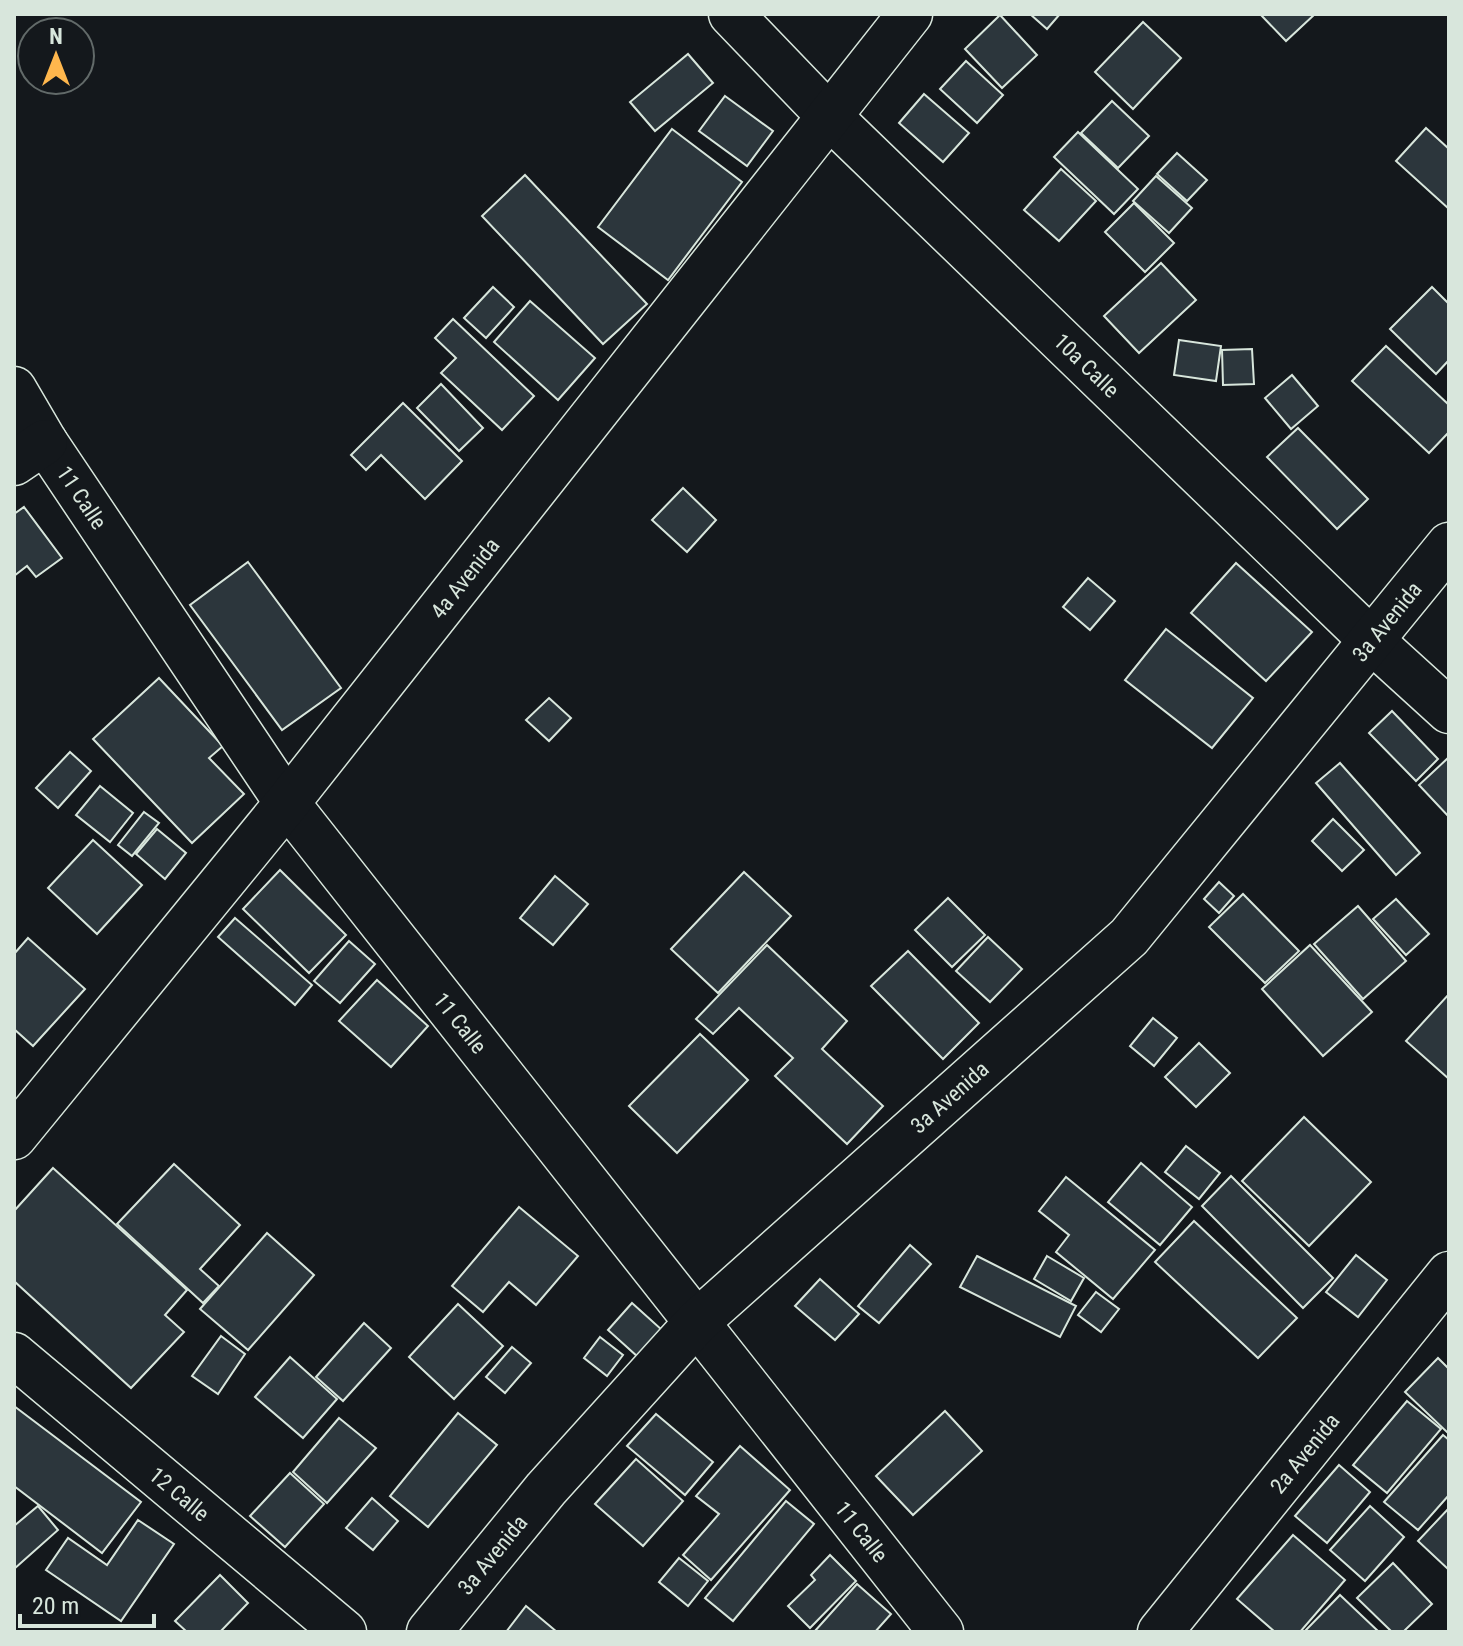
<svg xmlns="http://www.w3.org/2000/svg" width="1463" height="1646" viewBox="0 0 1463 1646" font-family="'Roboto Condensed',sans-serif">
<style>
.building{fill:#2c363c;stroke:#d8e6dc;stroke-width:2}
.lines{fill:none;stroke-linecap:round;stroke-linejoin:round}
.minor-casing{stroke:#d8e6dc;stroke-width:47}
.minor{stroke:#14181c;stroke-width:44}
.labels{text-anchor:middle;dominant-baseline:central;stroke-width:6;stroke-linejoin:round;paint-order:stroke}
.street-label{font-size:22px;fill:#d8e6dc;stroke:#14181c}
</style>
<rect width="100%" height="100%" fill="#14181c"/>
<!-- building -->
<g class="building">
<polygon points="1030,14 1060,14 1047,29"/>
<polygon points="1260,14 1315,14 1286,41"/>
<polygon points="1000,15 1037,55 1002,88 965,49"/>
<polygon points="1143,22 1181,58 1133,109 1095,72"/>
<polygon points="688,54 713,83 655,131 630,102"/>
<polygon points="966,61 1003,95 977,123 940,89"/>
<polygon points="924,94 969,133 943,162 899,123"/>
<polygon points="725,96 773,131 747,166 699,131"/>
<polygon points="1112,101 1149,136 1118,168 1081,133"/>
<polygon points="1426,128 1449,149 1449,209 1396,161"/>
<polygon points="672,129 742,182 668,280 598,227"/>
<polygon points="1078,132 1138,189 1114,214 1054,157"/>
<polygon points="1177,153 1207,180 1187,201 1157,174"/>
<polygon points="1061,169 1096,201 1059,241 1024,210"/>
<polygon points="525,175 647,304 603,344 482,216"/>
<polygon points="1156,176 1192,208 1169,233 1133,201"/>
<polygon points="1134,203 1174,243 1145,272 1105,232"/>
<polygon points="1161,263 1196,300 1139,353 1104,316"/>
<polygon points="493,287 514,307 486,338 464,318"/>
<polygon points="1432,287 1449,304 1449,360 1436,374 1390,329"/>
<polygon points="530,301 595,358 558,400 494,342"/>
<polygon points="453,319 534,396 502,430 441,373 456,358 435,338"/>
<polygon points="1179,340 1221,346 1216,381 1174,375"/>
<polygon points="1386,346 1449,405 1449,432 1429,453 1352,381"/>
<polygon points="1252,349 1254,384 1223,385 1222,350"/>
<polygon points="1292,375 1318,406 1291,429 1265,398"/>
<polygon points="441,384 483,428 459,451 417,408"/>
<polygon points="403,403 462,461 425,499 381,455 366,470 351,455"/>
<polygon points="1298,428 1368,499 1337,529 1267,457"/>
<polygon points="683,488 716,520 687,552 652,520"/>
<polygon points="24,507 62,558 36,577 27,566 14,576 14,514"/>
<polygon points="248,562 341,688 282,730 190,605"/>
<polygon points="1236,563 1312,632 1266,681 1191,613"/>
<polygon points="1088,578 1115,601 1090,630 1063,607"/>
<polygon points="1166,629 1253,698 1212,748 1125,680"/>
<polygon points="159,678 223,746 209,758 244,794 192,843 93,739"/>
<polygon points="549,698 571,718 549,741 526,720"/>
<polygon points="1392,711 1438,759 1416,781 1369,733"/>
<polygon points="70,752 91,771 58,808 36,788"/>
<polygon points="1448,758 1449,759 1449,817 1419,785"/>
<polygon points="1340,763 1420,853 1396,875 1316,783"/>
<polygon points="100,786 133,813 110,842 76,815"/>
<polygon points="144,812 159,823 132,856 118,845"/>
<polygon points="1333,819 1364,850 1342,871 1312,841"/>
<polygon points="157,829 186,853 165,879 136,854"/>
<polygon points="93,840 142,885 97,934 48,888"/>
<polygon points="280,870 346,935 309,973 243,909"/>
<polygon points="744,872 791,916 718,993 671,949"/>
<polygon points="555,876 588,904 553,945 520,918"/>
<polygon points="1219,882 1234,896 1219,913 1204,899"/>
<polygon points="1243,894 1299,951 1265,983 1209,927"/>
<polygon points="948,898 985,935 952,967 915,930"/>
<polygon points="1396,899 1429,934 1406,955 1373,919"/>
<polygon points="1358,906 1406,961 1363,999 1314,944"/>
<polygon points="235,918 312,985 295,1005 218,937"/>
<polygon points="988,937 1022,969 990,1002 956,971"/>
<polygon points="28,938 85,989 33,1046 14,1029 14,954"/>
<polygon points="349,941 375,964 340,1003 314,981"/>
<polygon points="767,945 847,1021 822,1049 883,1106 847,1144 775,1076 793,1058 739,1008 713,1034 696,1019"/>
<polygon points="1310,945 1372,1012 1323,1056 1262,989"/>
<polygon points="908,951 979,1023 943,1059 871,986"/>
<polygon points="377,980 428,1026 391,1067 339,1021"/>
<polygon points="1449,994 1449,1079 1406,1041"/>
<polygon points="1153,1018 1177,1038 1154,1066 1130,1046"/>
<polygon points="700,1034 748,1080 677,1153 629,1106"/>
<polygon points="1199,1043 1230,1073 1196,1107 1165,1077"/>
<polygon points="1304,1117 1371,1182 1309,1246 1242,1181"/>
<polygon points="1186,1146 1220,1173 1199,1199 1165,1172"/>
<polygon points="1141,1163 1192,1207 1160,1245 1108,1202"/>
<polygon points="174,1164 240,1225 200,1269 219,1286 203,1303 117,1224"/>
<polygon points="53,1168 187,1290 165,1315 184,1332 131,1388 14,1281 14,1211"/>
<polygon points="1231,1176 1333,1278 1303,1308 1202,1206"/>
<polygon points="1066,1177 1155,1250 1113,1299 1056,1252 1069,1235 1039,1211"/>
<polygon points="519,1207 578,1256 536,1305 509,1282 483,1312 452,1286"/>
<polygon points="1194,1221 1297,1318 1258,1358 1155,1262"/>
<polygon points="267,1233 314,1275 248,1350 200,1309"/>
<polygon points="910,1245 931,1264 879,1323 858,1306"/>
<polygon points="1356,1255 1387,1280 1358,1317 1326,1292"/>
<polygon points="977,1256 1076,1306 1060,1337 960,1287"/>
<polygon points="1047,1256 1084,1278 1071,1301 1034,1279"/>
<polygon points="820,1279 859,1314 835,1340 795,1306"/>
<polygon points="1096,1292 1119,1309 1101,1332 1078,1315"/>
<polygon points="632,1303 662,1330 638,1357 608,1330"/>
<polygon points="458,1304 503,1346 454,1399 409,1357"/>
<polygon points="364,1323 391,1348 343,1401 316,1377"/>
<polygon points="221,1336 245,1354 218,1394 192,1376"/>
<polygon points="600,1337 623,1355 607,1376 584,1358"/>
<polygon points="512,1347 531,1363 505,1393 486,1377"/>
<polygon points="290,1357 337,1399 303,1438 255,1397"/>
<polygon points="1438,1358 1449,1369 1449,1434 1405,1392"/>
<polygon points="1407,1401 1441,1429 1387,1493 1353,1465"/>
<polygon points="14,1406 141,1502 102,1553 14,1486"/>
<polygon points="945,1411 982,1451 913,1515 876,1476"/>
<polygon points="458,1413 497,1445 428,1527 390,1496"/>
<polygon points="656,1414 713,1462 685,1495 627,1446"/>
<polygon points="339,1418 376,1448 327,1503 293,1472"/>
<polygon points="1443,1435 1449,1440 1449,1495 1418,1530 1384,1502"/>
<polygon points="740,1446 790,1490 711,1580 683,1555 719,1514 696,1496"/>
<polygon points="636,1459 683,1501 643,1546 595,1504"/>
<polygon points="1339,1465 1370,1492 1327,1543 1295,1516"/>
<polygon points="290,1473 324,1504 285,1547 250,1516"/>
<polygon points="372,1498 398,1521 373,1550 346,1528"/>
<polygon points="786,1501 814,1524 733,1621 705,1598"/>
<polygon points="38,1506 58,1530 14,1569 14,1526"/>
<polygon points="1370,1506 1404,1537 1365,1581 1330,1550"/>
<polygon points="1449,1508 1449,1570 1418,1541"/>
<polygon points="138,1520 174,1544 121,1621 46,1570 68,1538 107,1565"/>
<polygon points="1293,1535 1345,1580 1300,1632 1275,1632 1237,1599"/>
<polygon points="830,1555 856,1581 810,1628 788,1606 815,1580 811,1575"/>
<polygon points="679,1558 708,1581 688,1606 659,1582"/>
<polygon points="1393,1563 1432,1604 1403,1632 1392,1632 1357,1598"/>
<polygon points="220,1575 248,1603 220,1632 187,1632 175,1621"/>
<polygon points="857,1584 891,1614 875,1632 814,1632"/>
<polygon points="1340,1595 1379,1632 1304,1632"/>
<polygon points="526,1606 557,1632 506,1632"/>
</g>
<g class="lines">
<defs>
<g id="minor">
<path id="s1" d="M731 14 830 117 1372 641 1449 711"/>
<path id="s2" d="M14 389 45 442 287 803 941 1632"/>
<polyline points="14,463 45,442"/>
<path id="s3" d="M14 1137 287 803 910 14"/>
<path id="s4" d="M14 1355 344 1632"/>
<path id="s5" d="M429 1632 546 1489 697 1322 1129 937 1449 545"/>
<path id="s6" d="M1160 1632 1449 1274"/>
</g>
</defs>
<!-- minor casing -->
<use href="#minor" class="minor-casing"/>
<!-- minor -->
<use href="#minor" class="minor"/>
</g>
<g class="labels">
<!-- street labels -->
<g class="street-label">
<text stroke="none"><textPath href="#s1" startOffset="500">10a Calle</textPath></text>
<text stroke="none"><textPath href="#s2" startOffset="128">11 Calle</textPath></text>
<text stroke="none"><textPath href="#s3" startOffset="718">4a Avenida</textPath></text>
<text stroke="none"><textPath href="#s5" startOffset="1396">3a Avenida</textPath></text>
<text stroke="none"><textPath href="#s2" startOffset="776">11 Calle</textPath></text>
<text stroke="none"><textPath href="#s5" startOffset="748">3a Avenida</textPath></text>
<text stroke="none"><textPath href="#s6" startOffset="230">2a Avenida</textPath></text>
<text stroke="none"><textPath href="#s4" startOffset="216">12 Calle</textPath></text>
<text stroke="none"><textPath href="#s2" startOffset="1424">11 Calle</textPath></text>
<text stroke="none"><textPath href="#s5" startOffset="100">3a Avenida</textPath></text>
</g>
</g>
<!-- border -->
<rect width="1463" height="1646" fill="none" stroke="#d8e6dc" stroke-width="32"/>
<!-- north arrow -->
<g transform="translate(56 56)"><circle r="38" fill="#14181c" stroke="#626a69" stroke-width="2"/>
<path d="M0-6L14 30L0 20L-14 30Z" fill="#ffb74d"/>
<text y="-12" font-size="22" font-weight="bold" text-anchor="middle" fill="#d8e6dc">N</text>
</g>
<!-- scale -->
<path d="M20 1614v12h134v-12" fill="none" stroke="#d8e6dc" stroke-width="4"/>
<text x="32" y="1614" font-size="24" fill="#d8e6dc" stroke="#14181c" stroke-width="6" paint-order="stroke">20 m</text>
</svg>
